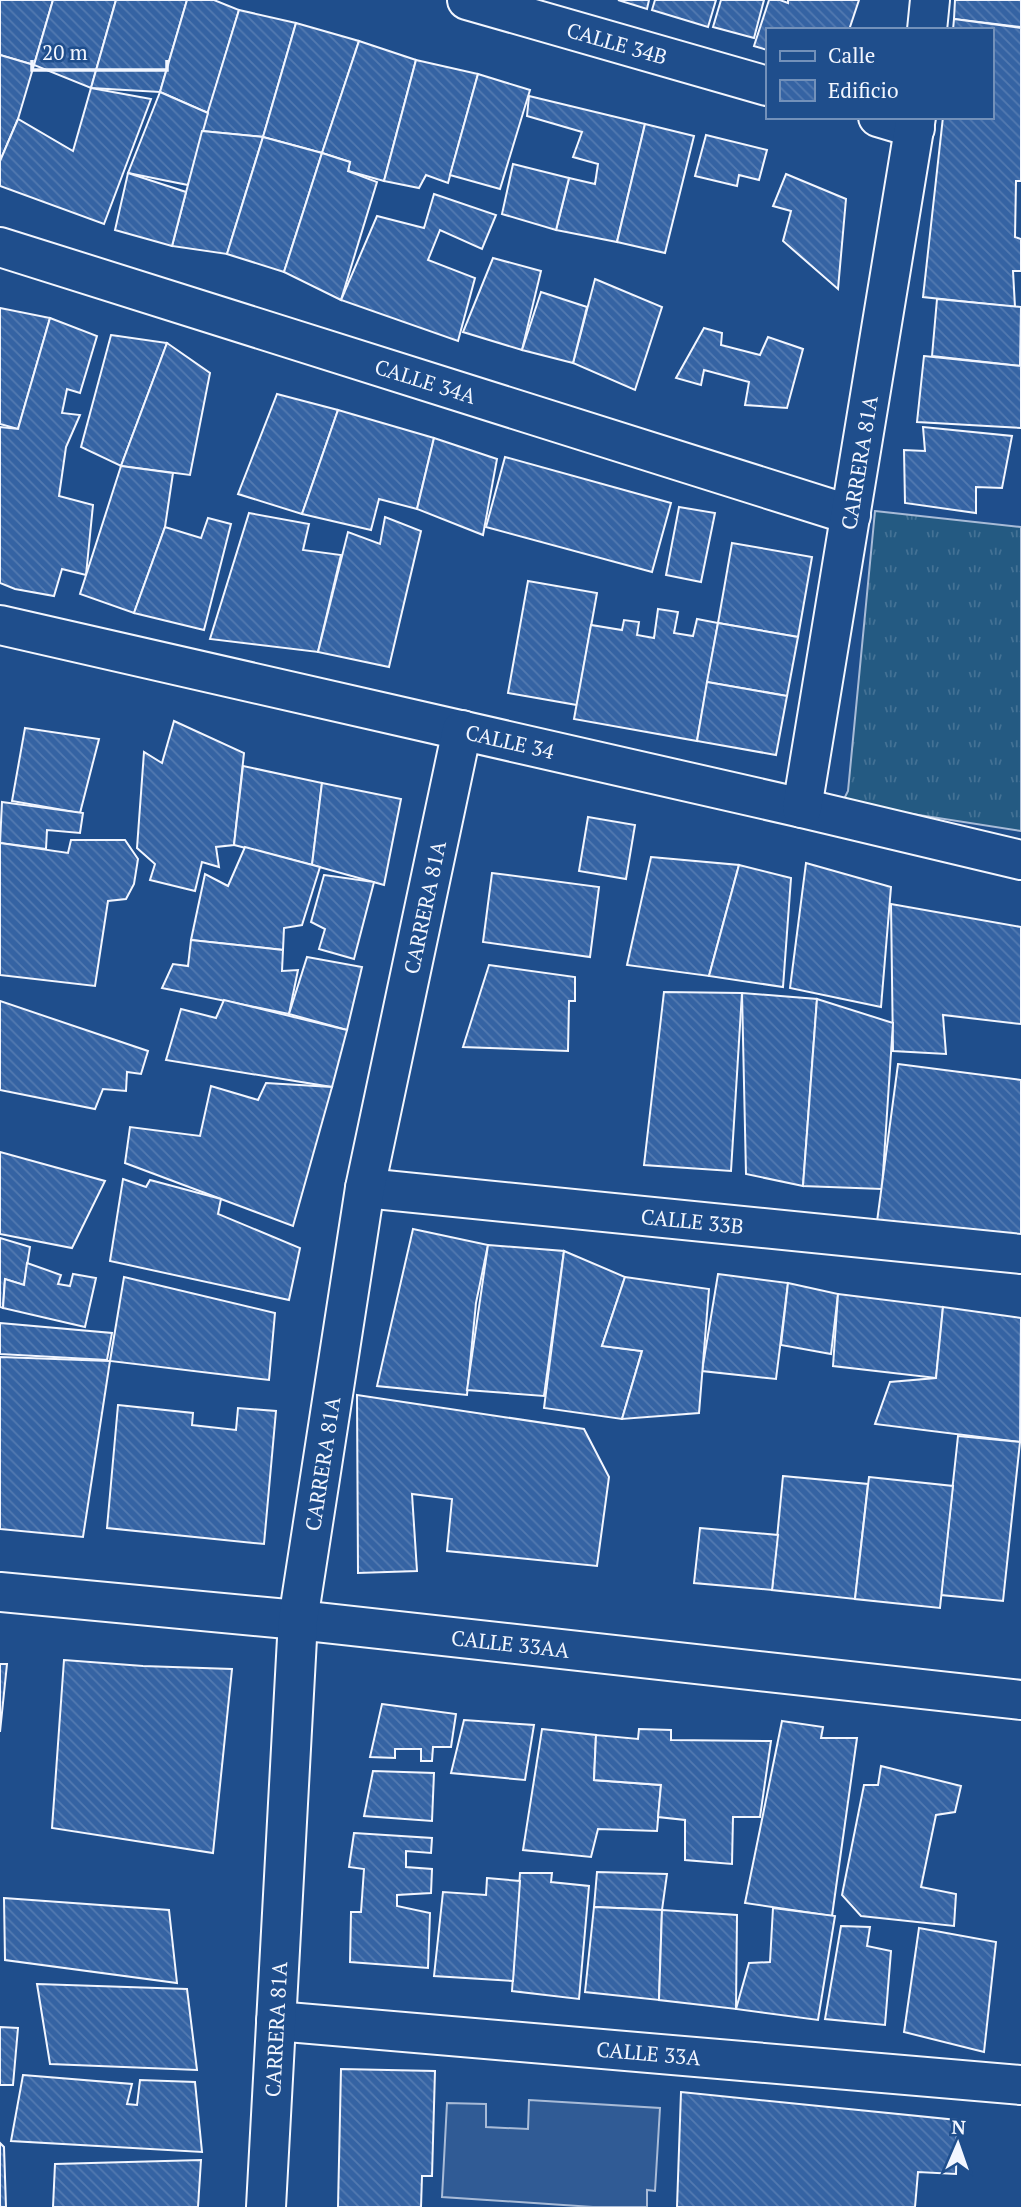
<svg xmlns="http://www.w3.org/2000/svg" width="1021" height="2207" viewBox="0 0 1021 2207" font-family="'PT Serif',serif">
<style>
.grass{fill:url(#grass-tufts);stroke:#a8bbd7;stroke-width:2}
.parking{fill:#305b95;stroke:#a8bbd7;stroke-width:2}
.building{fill:url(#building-back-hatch);stroke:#f2f6ff;stroke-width:2}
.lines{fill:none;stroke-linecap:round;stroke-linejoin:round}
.street-casing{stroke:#f2f6ff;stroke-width:42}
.street{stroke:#1f4e8c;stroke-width:38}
.labels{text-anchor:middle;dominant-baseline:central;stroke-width:5;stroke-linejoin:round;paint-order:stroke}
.street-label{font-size:21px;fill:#f2f6ff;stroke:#1f4e8c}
</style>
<defs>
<pattern id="grass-tufts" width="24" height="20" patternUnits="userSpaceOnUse" patternTransform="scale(1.75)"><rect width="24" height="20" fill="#245a82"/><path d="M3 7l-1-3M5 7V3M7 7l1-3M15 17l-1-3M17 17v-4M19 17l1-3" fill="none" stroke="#447295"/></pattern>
<pattern id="building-back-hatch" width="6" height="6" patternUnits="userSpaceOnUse" patternTransform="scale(1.75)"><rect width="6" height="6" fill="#3563a3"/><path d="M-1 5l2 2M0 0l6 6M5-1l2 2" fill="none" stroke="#537ab1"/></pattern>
</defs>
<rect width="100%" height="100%" fill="#1f4e8c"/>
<!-- grass -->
<polygon class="grass" points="875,511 1021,527 1021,831 842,803 848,791"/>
<!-- parking -->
<polygon class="parking" points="529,2100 660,2108 655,2191 647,2190 647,2207 593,2207 442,2197 447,2103 486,2104 486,2127 528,2129"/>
<!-- building -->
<g class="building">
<polygon points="0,0 53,0 34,65 0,55"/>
<polygon points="53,0 116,0 91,88 34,65"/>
<polygon points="116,0 187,0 160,92 91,88"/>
<polygon points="187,0 214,0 239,10 208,113 160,92"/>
<polygon points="618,0 649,0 647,9"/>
<polygon points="655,0 716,0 708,27 652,10"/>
<polygon points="721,0 764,0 754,38 713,27"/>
<polygon points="769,0 780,0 788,3 788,0 859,0 849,30 767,30 767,50 754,46"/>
<polygon points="955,0 1021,0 1021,27 954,19"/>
<polygon points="239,10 296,23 263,137 202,131"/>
<polygon points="954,19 1021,28 1021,181 1016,181 1015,237 1021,239 1021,271 1013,271 1015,307 923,297 943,117 991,117 991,30 953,30"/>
<polygon points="296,23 359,41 322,153 263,137"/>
<polygon points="359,41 416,60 384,181 348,171 350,162 322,153"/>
<polygon points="0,55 34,65 18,119 0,161"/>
<polygon points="416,60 478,74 448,183 426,175 419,188 384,181"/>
<polygon points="478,74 530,90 500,189 450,175"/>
<polygon points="91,88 151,99 104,224 0,186 0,161 18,119 73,151"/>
<polygon points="160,92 208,113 188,185 128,173"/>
<polygon points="529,96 645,124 617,242 556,230 569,178 595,184 598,164 573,157 582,132 527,116"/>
<polygon points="645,124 694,136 665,253 617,242"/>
<polygon points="202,131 263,137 227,254 172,246"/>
<polygon points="706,135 767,150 759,180 739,175 737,186 695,176"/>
<polygon points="263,137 322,153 284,272 227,254"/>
<polygon points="322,153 350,162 348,171 377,182 341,300 284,272"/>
<polygon points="513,164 569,178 556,230 502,214"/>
<polygon points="128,173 186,192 172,246 115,230"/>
<polygon points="786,174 846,199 838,289 783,241 791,211 773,206"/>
<polygon points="434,194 496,215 482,249 440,230 428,260 475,278 458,341 341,300 377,216 424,228"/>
<polygon points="493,258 541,271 522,350 463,332"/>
<polygon points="595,279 662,307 635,390 573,363"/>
<polygon points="541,292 587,307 573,363 522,350"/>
<polygon points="937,299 1021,307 1020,366 932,356"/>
<polygon points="0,308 50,318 18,429 0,424"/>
<polygon points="50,318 97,336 80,393 67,389 62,413 80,415 66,447 59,496 93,505 86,575 62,569 54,596 15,589 0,583 0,427 18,429"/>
<polygon points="704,328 722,333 721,345 760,355 768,337 803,349 787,408 745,405 749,382 704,370 701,385 676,378"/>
<polygon points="111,335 167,343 121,466 81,447"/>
<polygon points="167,343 210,373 190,475 121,466"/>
<polygon points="924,356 1021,366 1021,428 917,422"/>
<polygon points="277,394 338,410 302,514 238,494"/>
<polygon points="338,410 434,438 417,509 379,499 371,530 302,514"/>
<polygon points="923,427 1012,436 1002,488 976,487 976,513 905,503 904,450 925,451"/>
<polygon points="434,438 497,459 483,535 417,509"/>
<polygon points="505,457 671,503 652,572 486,527"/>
<polygon points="121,466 173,473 165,527 134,613 80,594"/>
<polygon points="679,507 715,513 701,582 666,575"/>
<polygon points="249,513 309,524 303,550 341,555 318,652 210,639"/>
<polygon points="385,517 421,531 389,667 318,652 348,532 380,544"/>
<polygon points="208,518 231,524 204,630 134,613 165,527 201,538"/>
<polygon points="732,543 812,557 798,637 718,623"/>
<polygon points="528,581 597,593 577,705 508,693"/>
<polygon points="658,609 678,612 674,633 693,636 697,619 718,623 697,741 574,719 591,625 622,630 624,620 639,622 637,635 654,638"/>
<polygon points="718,623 798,637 787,696 707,682"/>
<polygon points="707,682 787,696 776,755 697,741"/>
<polygon points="174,721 244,753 234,845 216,847 219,867 202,862 195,891 150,880 155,864 137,848 144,752 162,763"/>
<polygon points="25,728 99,739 80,813 12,801"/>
<polygon points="243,766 322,783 312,865 234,845"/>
<polygon points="322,783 401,799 384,885 312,865"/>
<polygon points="2,802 83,813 80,833 47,830 46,849 0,843"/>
<polygon points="588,817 635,825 626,879 579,871"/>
<polygon points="71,840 125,840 138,859 134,884 126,899 108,901 95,986 0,975 0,843 68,853"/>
<polygon points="245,847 320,867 302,925 284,928 283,950 191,940 205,874 228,886"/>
<polygon points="651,857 739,865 709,976 627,965"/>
<polygon points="806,863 891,887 881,1007 790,988"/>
<polygon points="739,865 791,878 783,987 709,976"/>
<polygon points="492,873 599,887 590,957 483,942"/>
<polygon points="324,875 374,882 354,959 319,949 325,929 311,922"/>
<polygon points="891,904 1021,927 1021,1024 943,1015 946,1054 893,1051"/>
<polygon points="191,940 283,950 282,971 298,970 289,1014 162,988 173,964 188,966"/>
<polygon points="307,957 362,967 347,1030 289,1014"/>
<polygon points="489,965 575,977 575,1001 569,1001 568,1051 463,1047"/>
<polygon points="664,992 742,993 731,1171 644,1165"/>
<polygon points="742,993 817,999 803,1186 746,1174"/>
<polygon points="817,999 893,1023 882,1189 803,1186"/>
<polygon points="224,1000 347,1030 332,1087 166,1060 181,1009 216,1018"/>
<polygon points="0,1001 148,1051 141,1074 127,1072 126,1091 103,1089 95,1109 0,1090"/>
<polygon points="898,1064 1021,1080 1021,1241 876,1229"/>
<polygon points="266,1083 332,1087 293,1226 125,1163 130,1127 200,1136 211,1086 258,1100"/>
<polygon points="0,1152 105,1181 72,1248 0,1234"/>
<polygon points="123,1179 146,1187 150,1180 221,1199 218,1214 300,1248 289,1300 110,1261"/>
<polygon points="413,1229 488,1245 476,1303 467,1395 377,1386"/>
<polygon points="0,1238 30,1247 24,1285 5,1279 3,1308 0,1307"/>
<polygon points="488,1245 564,1251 544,1396 467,1390"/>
<polygon points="564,1251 625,1277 602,1346 642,1351 622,1419 544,1408"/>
<polygon points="27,1263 61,1275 58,1284 70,1286 73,1274 96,1278 85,1327 3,1308 5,1279 24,1285"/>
<polygon points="718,1274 788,1283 776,1379 702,1371"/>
<polygon points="124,1277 275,1313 269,1380 110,1361"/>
<polygon points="625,1277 709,1289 699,1413 622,1419 642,1351 602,1346"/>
<polygon points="788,1283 838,1294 831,1354 781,1345"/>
<polygon points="838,1294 943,1307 936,1378 833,1366"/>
<polygon points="943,1307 1021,1318 1020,1442 875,1424 890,1382 936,1378"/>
<polygon points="0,1323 112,1333 107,1360 0,1354"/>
<polygon points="0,1357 110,1361 83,1537 0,1529"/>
<polygon points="357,1395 584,1429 609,1477 597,1566 447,1551 452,1499 412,1494 417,1571 358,1573"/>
<polygon points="118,1405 193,1413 192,1425 236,1430 238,1408 276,1411 264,1544 107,1528"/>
<polygon points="958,1436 1020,1442 1003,1601 941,1595"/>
<polygon points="783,1476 868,1484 855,1599 772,1590"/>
<polygon points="869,1477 953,1486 940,1608 855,1599"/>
<polygon points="700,1528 778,1535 772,1590 694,1583"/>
<polygon points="64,1660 143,1666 232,1669 213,1853 52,1828"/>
<polygon points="0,1664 7,1664 0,1732"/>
<polygon points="382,1704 456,1714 451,1747 433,1747 432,1761 421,1761 421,1749 395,1749 395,1758 370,1757"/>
<polygon points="464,1720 534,1725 525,1780 451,1773"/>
<polygon points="782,1721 823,1727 821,1738 857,1738 832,1916 745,1903"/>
<polygon points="542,1729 596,1735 594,1780 661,1785 657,1831 598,1829 591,1857 523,1850"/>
<polygon points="639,1729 671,1730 671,1740 771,1741 760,1817 733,1817 732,1864 685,1860 685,1820 658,1817 661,1785 594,1780 596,1735 638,1739"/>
<polygon points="881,1766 961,1786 955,1812 936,1815 921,1887 956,1894 954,1926 861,1916 842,1895 864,1785 878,1785"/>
<polygon points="373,1771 434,1773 432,1821 364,1816"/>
<polygon points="354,1833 432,1838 431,1853 406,1851 406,1867 432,1869 431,1893 397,1895 397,1906 430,1913 428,1968 350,1962 351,1912 361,1912 364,1869 349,1867"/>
<polygon points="597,1872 667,1874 662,1910 594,1907"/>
<polygon points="520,1873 552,1873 551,1882 589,1886 579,1999 512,1991"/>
<polygon points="487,1878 520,1881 513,1981 434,1976 443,1892 486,1895"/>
<polygon points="4,1898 169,1910 177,1983 5,1960"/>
<polygon points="594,1907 662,1910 659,2000 585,1992"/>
<polygon points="773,1908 835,1916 818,2020 736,2009 749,1963 770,1962"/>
<polygon points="662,1910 737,1915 736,2009 659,2000"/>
<polygon points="841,1926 870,1927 867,1946 891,1951 885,2025 825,2019"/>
<polygon points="919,1928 996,1942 984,2052 904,2032"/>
<polygon points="37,1984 187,1989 197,2070 50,2064"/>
<polygon points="0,2027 18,2028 13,2085 0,2085"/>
<polygon points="341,2069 435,2071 432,2176 422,2176 421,2207 338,2207"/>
<polygon points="23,2075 132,2084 127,2104 137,2105 140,2080 195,2082 202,2152 11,2141"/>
<polygon points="681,2092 957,2120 956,2174 918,2172 915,2207 677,2207"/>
<polygon points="0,2143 4,2147 6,2207 0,2207"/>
<polygon points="201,2160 198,2207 53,2207 55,2164"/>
</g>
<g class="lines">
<defs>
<g id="street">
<path id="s1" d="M467 0 767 86"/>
<polyline points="927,30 930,0"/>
<polyline points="878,117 915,128"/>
<path id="s2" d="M0 247 851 515"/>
<path id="s3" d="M0 625 802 808 1021 860"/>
<path id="s4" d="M802 808 916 117"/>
<path id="s5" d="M365 1188 1021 1254"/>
<path id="s6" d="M0 1592 298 1620 1021 1700"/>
<path id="s7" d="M276 2021 1021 2085"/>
<path id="s8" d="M266 2207 298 1620 365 1188 462 730"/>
</g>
</defs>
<!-- street casing -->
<use href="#street" class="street-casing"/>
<!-- street -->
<use href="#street" class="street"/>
</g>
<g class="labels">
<!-- street labels -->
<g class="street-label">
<text stroke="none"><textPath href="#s1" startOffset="156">CALLE 34B</textPath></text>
<text stroke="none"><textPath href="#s2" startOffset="446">CALLE 34A</textPath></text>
<text stroke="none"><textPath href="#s4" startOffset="350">CARRERA 81A</textPath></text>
<text stroke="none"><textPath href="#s3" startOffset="523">CALLE 34</textPath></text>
<text stroke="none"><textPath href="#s8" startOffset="1312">CARRERA 81A</textPath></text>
<text stroke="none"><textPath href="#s5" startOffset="329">CALLE 33B</textPath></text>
<text stroke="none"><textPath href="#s8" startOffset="746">CARRERA 81A</textPath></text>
<text stroke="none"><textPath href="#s6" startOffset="513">CALLE 33AA</textPath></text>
<text stroke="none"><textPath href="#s8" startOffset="178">CARRERA 81A</textPath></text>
<text stroke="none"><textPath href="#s7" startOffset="374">CALLE 33A</textPath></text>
</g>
</g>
<!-- legend -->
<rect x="766" y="28" width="228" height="91" fill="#1f4e8c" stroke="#7391ba" stroke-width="2"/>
<rect x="780" y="51" width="35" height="10" fill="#1f4e8c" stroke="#7391ba" stroke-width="2"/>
<text x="828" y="63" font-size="21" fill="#f2f6ff">Calle</text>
<rect x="780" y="80" width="35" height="21" fill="url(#building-back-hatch)" stroke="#7391ba" stroke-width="2"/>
<text x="828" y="98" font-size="21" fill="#f2f6ff">Edificio</text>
<!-- north arrow -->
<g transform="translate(958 2144) rotate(2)" stroke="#1f4e8c" stroke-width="5" paint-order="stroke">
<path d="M0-5L12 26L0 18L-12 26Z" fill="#f2f6ff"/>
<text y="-10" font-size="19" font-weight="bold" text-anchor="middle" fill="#f2f6ff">N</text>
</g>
<!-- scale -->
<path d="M32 60v10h135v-10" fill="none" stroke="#f2f6ff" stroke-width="3.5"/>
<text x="42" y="60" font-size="21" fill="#f2f6ff" stroke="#1f4e8c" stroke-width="5" paint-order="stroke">20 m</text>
</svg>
